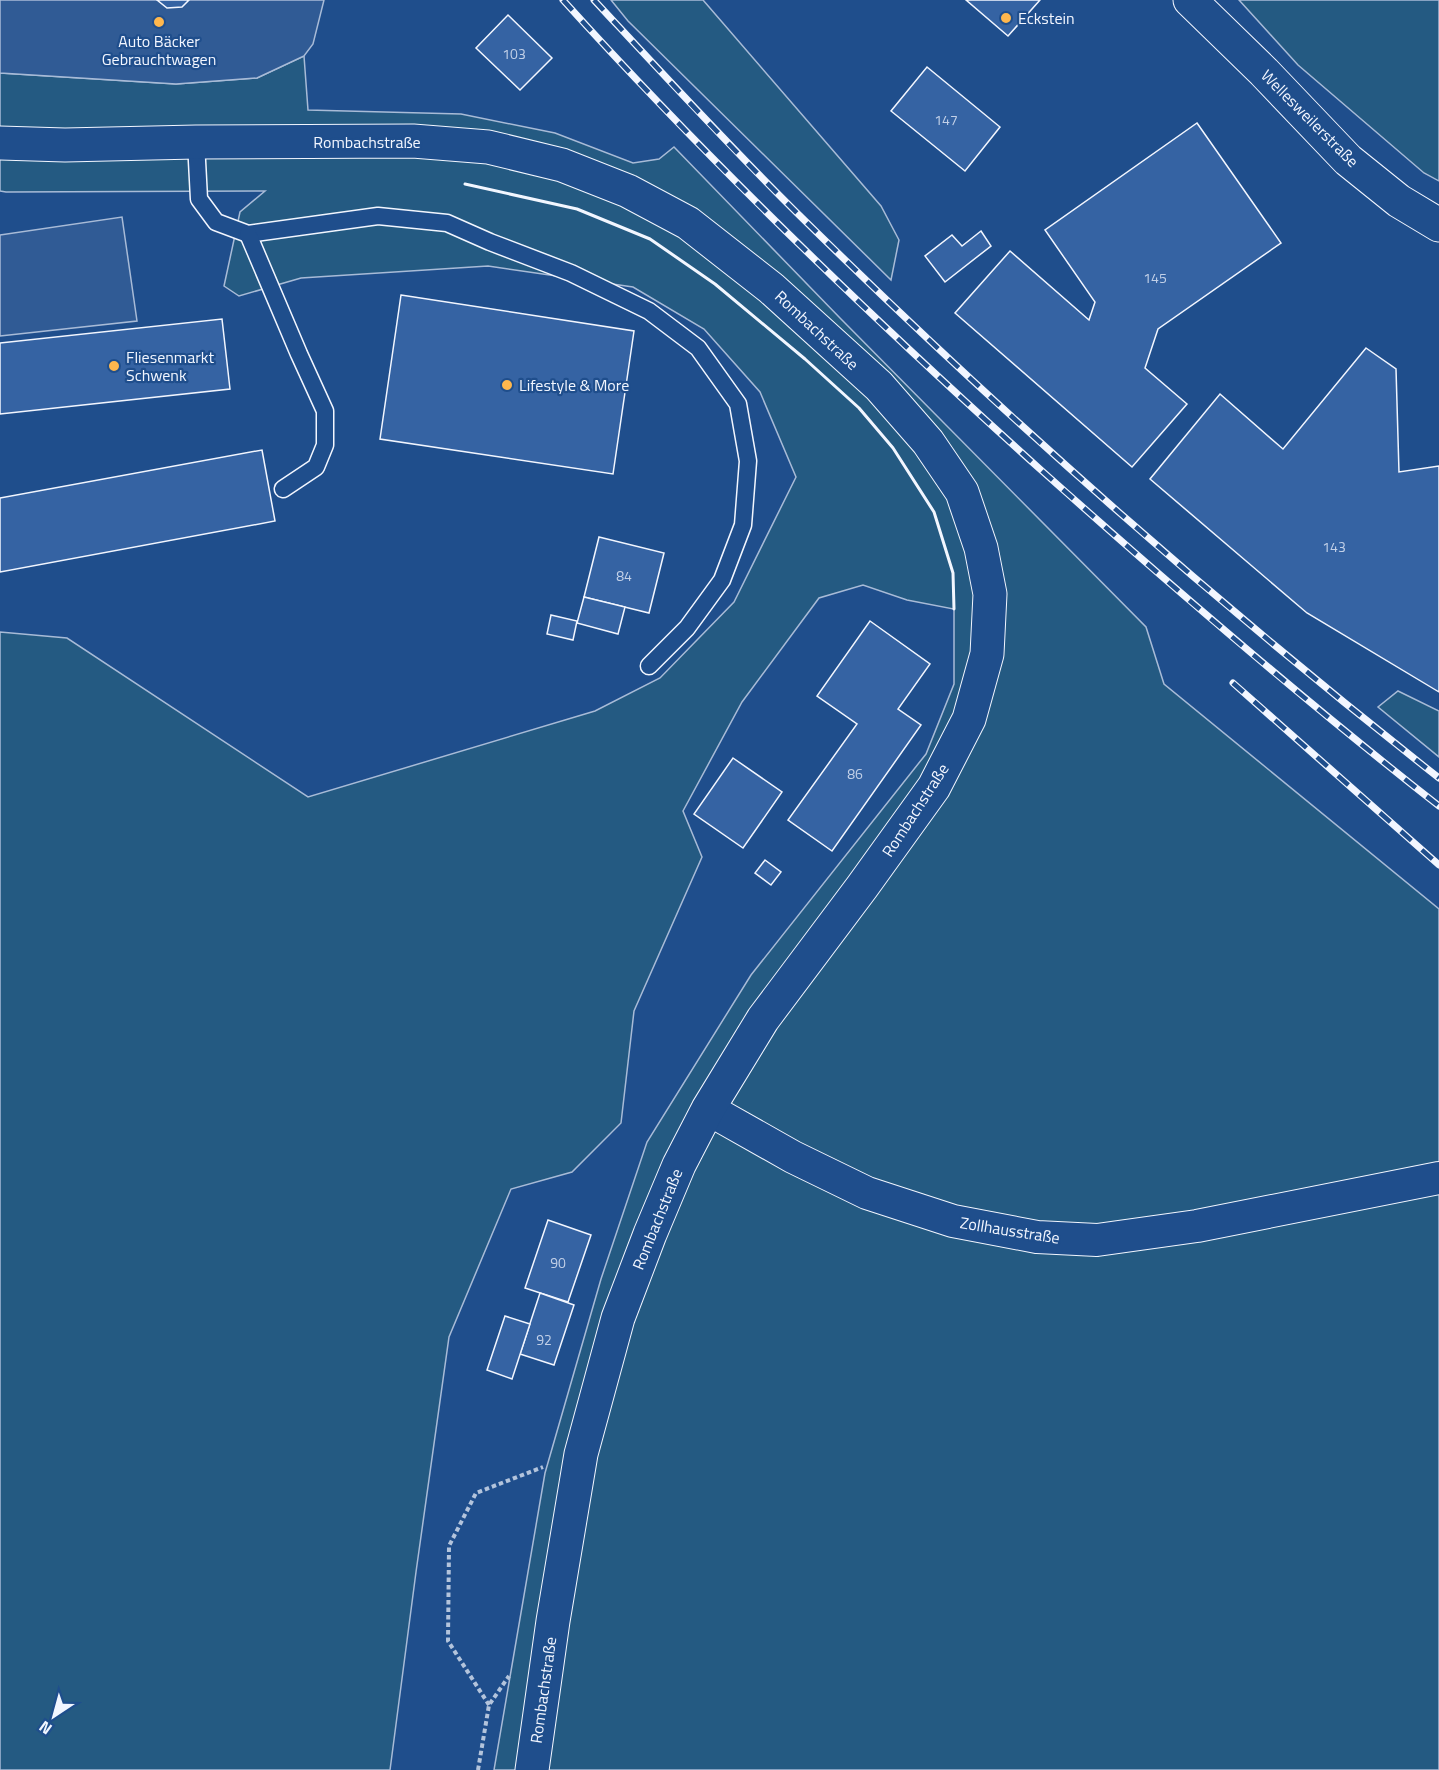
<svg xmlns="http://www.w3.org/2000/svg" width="1439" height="1770" viewBox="0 0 1439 1770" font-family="'Titillium Web',sans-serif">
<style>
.green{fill:#245a82;stroke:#a8bbd7;stroke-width:1.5}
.parking{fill:#305b95;stroke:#a8bbd7;stroke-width:1.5}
.building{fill:#3563a3;stroke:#f2f6ff;stroke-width:1.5}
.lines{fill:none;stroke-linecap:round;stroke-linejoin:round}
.service-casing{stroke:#f2f6ff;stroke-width:19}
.minor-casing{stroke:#f2f6ff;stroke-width:34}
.tertiary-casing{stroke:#f2f6ff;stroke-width:35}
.secondary-casing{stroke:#f2f6ff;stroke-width:35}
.path{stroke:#b3c4dc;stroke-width:4;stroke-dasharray:4.5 3;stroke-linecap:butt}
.service{stroke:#1f4e8c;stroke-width:16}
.minor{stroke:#1f4e8c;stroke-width:32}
.tertiary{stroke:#1f4e8c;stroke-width:33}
.secondary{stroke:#1f4e8c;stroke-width:33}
.rail-casing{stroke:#f2f6ff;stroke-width:7}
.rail{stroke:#1f4e8c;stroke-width:4.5;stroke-dasharray:14;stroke-linecap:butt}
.wall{stroke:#f2f6ff;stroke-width:3}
.poi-dot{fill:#ffb74d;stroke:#1f4e8c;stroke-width:2}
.labels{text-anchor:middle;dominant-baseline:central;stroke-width:4.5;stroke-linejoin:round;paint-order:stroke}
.number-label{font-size:14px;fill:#c3d1e8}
.poi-label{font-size:16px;fill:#f2f6ff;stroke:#1f4e8c;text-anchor:start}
.street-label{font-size:16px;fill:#f2f6ff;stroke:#1f4e8c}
</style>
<rect width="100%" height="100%" fill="#1f4e8c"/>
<!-- green -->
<g class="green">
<polygon points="611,0 703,0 881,206 899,240 891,280 628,21"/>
<polygon points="1239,0 1439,0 1439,181 1424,173 1298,65"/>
<polygon points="304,56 308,110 461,114 555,133 633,163 659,159 674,147 840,318 1146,627 1164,684 1439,909 1439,1770 494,1770 545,1473 601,1279 647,1142 751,975 926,754 954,684 954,609 907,600 863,585 819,598 742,702 683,811 702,857 634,1011 621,1123 572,1172 511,1189 449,1337 416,1572 390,1770 0,1770 0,632 67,638 308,797 595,711 660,678 734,602 796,477 760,392 704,329 633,287 488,266 301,278 239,296 224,286 240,212 265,191 6,192 0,191 0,73 176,84 257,78"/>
<polygon points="1398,691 1439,711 1439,757 1378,707"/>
</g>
<!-- parking -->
<g class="parking">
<polygon points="0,0 324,0 313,44 304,56 257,78 176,84 0,73"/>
<polygon points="122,217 137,321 0,336 0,235"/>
</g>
<!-- building -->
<g class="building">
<polygon points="157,0 189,0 182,7 167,8"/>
<polygon points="966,0 1040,0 1008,36"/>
<polygon points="508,15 552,58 520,90 476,48"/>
<polygon points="927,67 1000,127 965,171 891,111"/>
<polygon points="1197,123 1281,243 1158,329 1145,368 1187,404 1132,467 955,313 1010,251 1089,320 1095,302 1045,230"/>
<polygon points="981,231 991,246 945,282 925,256 952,235 962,246"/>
<polygon points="401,295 634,331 613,474 380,439"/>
<polygon points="222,319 230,389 0,414 0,343"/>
<polygon points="1366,348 1396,369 1399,472 1439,466 1439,692 1307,613 1150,479 1220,394 1283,449"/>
<polygon points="262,450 275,521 0,572 0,498"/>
<polygon points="599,537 664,553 649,613 584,597"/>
<polygon points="584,597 625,607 618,634 577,623"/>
<polygon points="551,615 577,621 573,640 547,634"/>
<polygon points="870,621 930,664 898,709 921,725 832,851 788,820 857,724 817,696"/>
<polygon points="733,758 782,792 743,848 694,814"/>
<polygon points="765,860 781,872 771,885 755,873"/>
<polygon points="548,1220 591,1235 568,1302 525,1288"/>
<polygon points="540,1293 574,1305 554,1365 520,1354"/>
<polygon points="505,1316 530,1324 512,1379 487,1370"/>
</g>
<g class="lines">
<defs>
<g id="service">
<polyline points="196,142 199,199 216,222 248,234 378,216 447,223 490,242 571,273 649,311 698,348 738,404 748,461 743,525 722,580 687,628 649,666"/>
<polyline points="248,234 299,354 325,411 325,445 316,467 283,489"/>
</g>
<polyline id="minor" points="708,1109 793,1157 867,1193 953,1221 1037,1237 1097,1240 1197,1226 1439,1178"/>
<polyline id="tertiary" points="1190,0 1264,72 1348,160 1399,201 1439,225"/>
<polyline id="secondary" points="0,143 65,145 196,142 413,141 488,147 562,165 628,191 688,223 771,288 879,386 928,442 962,492 981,548 990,594 987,654 969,719 934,787 862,887 763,1019 708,1109 679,1165 650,1234 618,1318 581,1454 553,1621 532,1770"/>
</defs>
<!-- service casing -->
<use href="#service" class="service-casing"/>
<!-- minor casing -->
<use href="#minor" class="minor-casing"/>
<!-- tertiary casing -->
<use href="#tertiary" class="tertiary-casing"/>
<!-- secondary casing -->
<use href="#secondary" class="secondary-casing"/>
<!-- path -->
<g class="path">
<polyline points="489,1705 448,1641 449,1546 476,1493 543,1467"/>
<polyline points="478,1770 489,1705 509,1676"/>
</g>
<!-- service -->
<use href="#service" class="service"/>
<!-- minor -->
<use href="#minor" class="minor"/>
<!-- tertiary -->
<use href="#tertiary" class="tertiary"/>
<!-- secondary -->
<use href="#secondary" class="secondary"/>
<defs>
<g id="rail">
<path d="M563 0C712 165 875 321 1041 470 1170 585 1302 699 1439 806"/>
<path d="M594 0C661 72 727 144 797 213 1000 413 1215 602 1439 778"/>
<polyline points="1233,683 1439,865"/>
</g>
</defs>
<!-- rail casing -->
<use href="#rail" class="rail-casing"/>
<!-- rail -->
<use href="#rail" class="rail"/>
<!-- wall -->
<polyline class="wall" points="465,184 577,209 650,239 715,284 805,359 859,408 893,448 934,512 953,573 954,609"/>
</g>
<!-- markers -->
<g class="poi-dot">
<circle cx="1006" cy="18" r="6"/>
<circle cx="159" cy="22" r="6"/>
<circle cx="114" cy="366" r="6"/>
<circle cx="507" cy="385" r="6"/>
</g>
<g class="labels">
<!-- number labels -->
<g class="number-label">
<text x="514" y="53">103</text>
<text x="946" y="119">147</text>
<text x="1155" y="277">145</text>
<text x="1334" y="546">143</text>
<text x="624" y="575">84</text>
<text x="855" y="773">86</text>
<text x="558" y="1262">90</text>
<text x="544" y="1339">92</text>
</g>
<!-- poi labels -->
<g class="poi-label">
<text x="1018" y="18">Eckstein</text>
<text x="159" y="41" text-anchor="middle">Auto Bäcker<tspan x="159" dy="18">Gebrauchtwagen</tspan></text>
<text x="126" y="357">Fliesenmarkt<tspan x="126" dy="18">Schwenk</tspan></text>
<text x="519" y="385">Lifestyle &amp; More</text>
</g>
<!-- street labels -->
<g class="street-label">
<text transform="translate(1310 118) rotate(45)">Wellesweilerstraße</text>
<text x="367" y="142">Rombachstraße</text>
<text transform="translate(817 330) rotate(43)">Rombachstraße</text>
<text transform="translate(915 810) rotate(-57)">Rombachstraße</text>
<text transform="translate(657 1219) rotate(-68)">Rombachstraße</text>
<text transform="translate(1010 1230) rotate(9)">Zollhausstraße</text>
<text transform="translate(543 1690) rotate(-82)">Rombachstraße</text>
</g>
</g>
<!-- north arrow -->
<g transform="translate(54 1716) rotate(216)" stroke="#1f4e8c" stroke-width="4.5" paint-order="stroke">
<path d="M0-4.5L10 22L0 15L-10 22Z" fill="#f2f6ff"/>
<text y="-9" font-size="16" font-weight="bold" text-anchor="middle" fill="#f2f6ff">N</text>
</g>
</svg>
